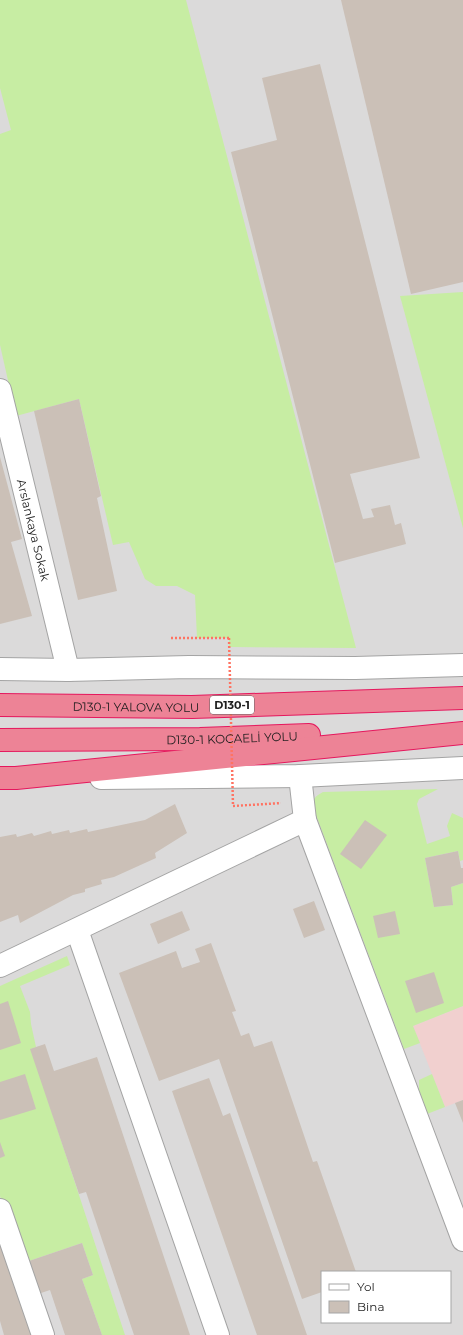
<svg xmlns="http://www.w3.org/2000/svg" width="463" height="1335" viewBox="0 0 463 1335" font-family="Montserrat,sans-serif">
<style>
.residential{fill:#dbdada;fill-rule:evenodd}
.commercial{fill:#f1d0cf}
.grass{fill:#c7eda3}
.building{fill:#cbc0b7}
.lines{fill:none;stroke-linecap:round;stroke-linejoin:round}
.minor-casing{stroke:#a4a4a4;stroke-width:24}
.highway-casing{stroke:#e5175d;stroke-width:24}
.path{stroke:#ff7362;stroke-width:2.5;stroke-dasharray:2 2;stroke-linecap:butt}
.minor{stroke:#fff;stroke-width:22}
.highway{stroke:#ed8396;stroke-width:22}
.path-bridge{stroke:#ff7362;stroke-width:2.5;stroke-dasharray:2 2;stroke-linecap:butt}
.labels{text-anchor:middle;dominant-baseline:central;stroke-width:3.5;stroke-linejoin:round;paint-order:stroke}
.shield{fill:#fff;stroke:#616161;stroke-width:1}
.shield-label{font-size:11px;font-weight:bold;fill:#1d1d1d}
.street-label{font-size:12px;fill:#1d1d1d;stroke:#fff}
</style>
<rect width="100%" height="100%" fill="#efeae1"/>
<!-- residential -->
<path class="residential" d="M0 0H463V1335H0ZM322 1272H450V1322H322Z"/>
<!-- commercial -->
<polygon class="commercial" points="463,1006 463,1100 445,1107 413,1026"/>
<!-- grass -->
<g class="grass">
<polygon points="0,0 186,0 356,648 229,647 229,638 197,638 195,595 177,586 156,586 145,579 129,542 113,545 79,399 16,416 0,345 0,134 11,130 0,88"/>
<polygon points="463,292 463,528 400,296"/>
<path d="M438 789 419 799 417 804 427 844 450 836 447 826 452 813 463 818V860L460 861 458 851 425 858 434 907 453 905 451 887 463 883V1006L413 1026 420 1043 404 1049 316 815C313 802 310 799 323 792Z"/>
<polygon points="67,956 70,965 20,986 30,1012 31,1024 36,1047 31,1049 125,1335 102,1335 82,1279 93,1275 82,1243 26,1262 17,1247 0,1196 0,986"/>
<polygon points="432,1074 445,1107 427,1114 419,1090 419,1080"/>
</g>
<!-- building -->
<g class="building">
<polygon points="341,0 463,0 463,282 411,294"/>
<polygon points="320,64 420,458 350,474 363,519 374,517 371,509 390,505 395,525 401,523 406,544 335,563 231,152 277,140 262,78"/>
<polygon points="79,399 101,496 97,498 117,591 78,600 34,411"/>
<polygon points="0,457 22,539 11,542 32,616 0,624"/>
<polygon points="175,804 187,833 155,853 156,858 114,877 101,880 102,884 85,889 85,892 73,895 20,923 18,915 0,922 0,837 16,834 17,837 32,833 34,836 51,831 52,834 69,830 70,833 87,829 88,832 145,820"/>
<polygon points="365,820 387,835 361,869 340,854"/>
<polygon points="458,851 461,868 463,868 463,883 451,887 453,905 434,907 425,858"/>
<polygon points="314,901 325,930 304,938 293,909"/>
<polygon points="182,911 190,930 158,944 150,924"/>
<polygon points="395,911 400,934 378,938 373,916"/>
<polygon points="211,943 236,1011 232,1012 241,1036 249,1033 254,1047 272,1041 313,1162 317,1161 356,1272 322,1272 322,1292 302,1299 219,1059 159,1081 119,973 176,951 182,968 200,962 195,949"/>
<polygon points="434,972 444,1003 416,1013 405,981"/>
<polygon points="8,1001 21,1043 0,1050 0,1004"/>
<polygon points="45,1044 54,1071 97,1057 190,1335 134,1335 86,1192 79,1194 30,1049"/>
<polygon points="25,1074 36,1109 0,1120 0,1082"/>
<polygon points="209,1078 223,1116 230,1113 307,1335 257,1335 172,1091"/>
<polygon points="463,1100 463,1123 455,1103"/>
<polygon points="0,1142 5,1156 0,1158"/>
<polygon points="0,1243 34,1335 4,1335 0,1321"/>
<polygon points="82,1243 93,1275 82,1279 102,1335 65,1335 50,1290 38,1294 26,1262"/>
</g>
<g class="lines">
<defs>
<g id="minor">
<path id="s1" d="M0 390 68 670"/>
<polyline points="0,669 68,670 189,667 355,668 463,665"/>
<polyline points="101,778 300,776 463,768"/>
<polyline points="305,820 463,1240"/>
<polyline points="77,930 218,1335"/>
<polyline points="0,966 305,820 300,776"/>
<polyline points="0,1210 43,1335"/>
</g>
<g id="highway">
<path id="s2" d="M0 705 192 707 463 698"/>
<path id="s3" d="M0 740 200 739 309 735"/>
<polyline points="0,778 16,778 463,733"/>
</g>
</defs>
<!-- minor casing -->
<use href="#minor" class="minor-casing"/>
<!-- highway casing -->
<use href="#highway" class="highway-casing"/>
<!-- path -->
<g class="path">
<polyline points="171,638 229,638"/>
<polyline points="233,806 281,803"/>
</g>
<!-- minor -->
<use href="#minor" class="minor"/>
<!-- highway -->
<use href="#highway" class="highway"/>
<!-- path-bridge -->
<polyline class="path-bridge" points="229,638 233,806"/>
</g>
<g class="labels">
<!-- shield labels -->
<rect class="shield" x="210" y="696" width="44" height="18" rx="3"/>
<g class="shield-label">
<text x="232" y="705">D130-1</text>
</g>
<!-- street labels -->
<g class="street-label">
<text stroke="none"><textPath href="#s1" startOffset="144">Arslankaya Sokak</textPath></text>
<text stroke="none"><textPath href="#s2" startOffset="136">D130-1 YALOVA YOLU</textPath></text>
<text stroke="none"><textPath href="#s3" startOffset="232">D130-1 KOCAELİ YOLU</textPath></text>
</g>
</g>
<!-- legend -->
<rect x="321" y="1271" width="130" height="52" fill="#ffffff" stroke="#a5a5a5"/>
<rect x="329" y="1284" width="20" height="6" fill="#ffffff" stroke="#a5a5a5"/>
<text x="357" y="1291" font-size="12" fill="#1d1d1d">Yol</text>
<rect x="329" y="1301" width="20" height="12" fill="#cbc0b7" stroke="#a5a5a5"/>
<text x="357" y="1311" font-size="12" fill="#1d1d1d">Bina</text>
</svg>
